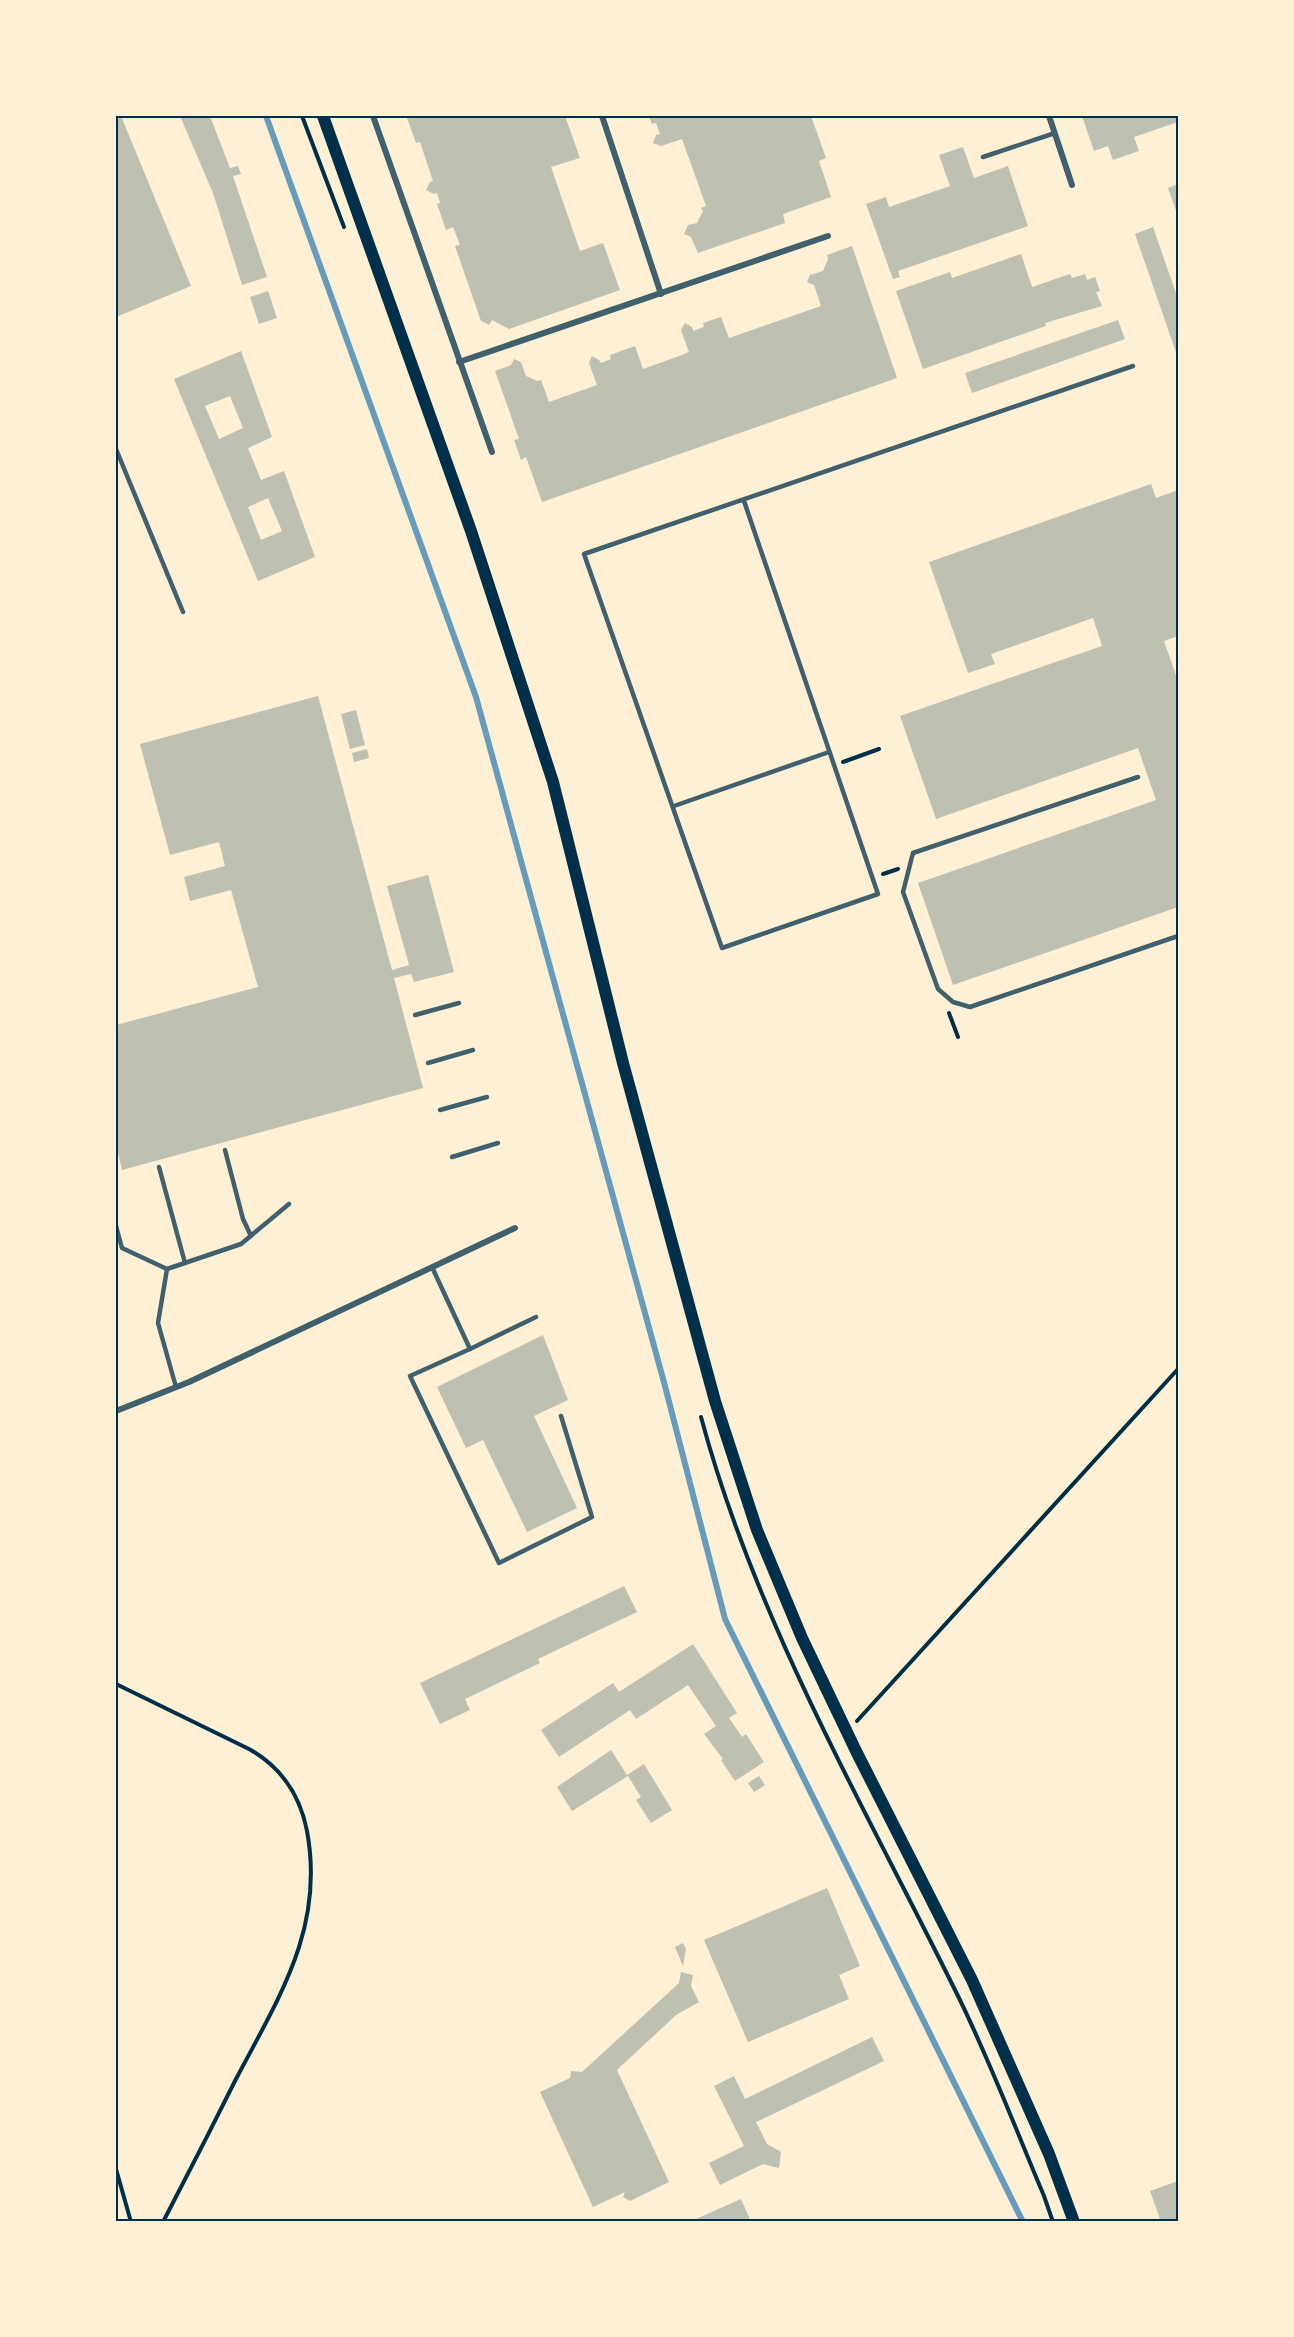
<svg xmlns="http://www.w3.org/2000/svg" width="1294" height="2337" viewBox="0 0 1294 2337" font-family="Cabin,sans-serif">
<style>
.lines{fill:none;stroke-linecap:round;stroke-linejoin:round}
.stream{stroke:#669bbc;stroke-width:6}
.building{fill:#bec0b2;fill-rule:evenodd}
.path{stroke:#003049;stroke-width:4}
.service{stroke:#3f606c;stroke-width:4.5}
.minor{stroke:#3f606c;stroke-width:6}
.secondary{stroke:#003049;stroke-width:12}
.neatline{fill:none;stroke:#003049;stroke-width:2}
</style>
<rect width="100%" height="100%" fill="#fdf0d5"/>
<g class="lines">
<!-- stream -->
<polyline class="stream" points="266,116 476,697 665,1386 725,1619 1023,2222"/>
</g>
<!-- building -->
<g class="building">
<polygon points="121,116 191,286 116,317 116,119"/>
<polygon points="180,116 210,116 230,168 238,166 241,174 233,176 267,277 242,285 213,193"/>
<polygon points="410,116 565,116 580,158 551,167 580,251 603,243 620,290 509,329 492,320 489,325 481,321 455,246 460,245 453,227 446,230 437,204 440,203 437,193 434,194 426,190 430,182 433,181 420,142 416,143 407,118"/>
<polygon points="649,116 811,116 826,158 819,161 831,197 783,214 785,223 698,253 691,237 684,234 688,225 697,223 703,211 701,208 706,206 682,139 661,146 653,143 656,135 660,134 656,123 652,124"/>
<polygon points="1082,116 1178,116 1178,122 1134,137 1139,151 1113,160 1108,146 1094,151"/>
<polygon points="963,147 974,178 1008,166 1028,226 898,271 900,277 893,279 866,204 886,197 889,207 950,186 939,155"/>
<polygon points="1178,184 1178,216 1168,188"/>
<polygon points="1153,227 1178,299 1178,358 1135,234"/>
<polygon points="852,246 897,378 542,502 526,457 521,460 514,440 519,439 495,371 511,365 514,359 521,362 526,376 537,381 541,380 549,402 597,385 589,363 592,356 599,360 601,363 611,359 610,355 635,346 643,369 682,355 689,352 681,330 685,323 692,327 693,331 704,327 703,323 721,317 729,338 821,306 814,285 807,282 810,275 823,271 828,259 827,255"/>
<polygon points="1021,254 1032,287 1070,274 1072,278 1085,274 1087,280 1095,277 1100,291 1096,292 1102,306 1045,323 1046,326 923,369 896,291 950,272 952,278"/>
<polygon points="268,291 277,318 259,324 250,297"/>
<polygon points="1118,320 1125,339 972,393 965,373"/>
<path d="M241 351 272 437 248 448 261 480 284 471 315 557 258 581 174 379ZM230 396 243 428 219 439 205 406ZM268 498 282 531 261 540 248 507Z"/>
<polygon points="1151,484 1156,498 1178,490 1178,636 1164,641 1178,681 1178,907 953,985 918,883 1156,800 1138,748 936,819 900,716 1102,646 1093,618 991,654 995,664 968,673 929,562"/>
<polygon points="318,696 392,970 409,965 387,886 428,875 454,972 414,982 411,974 394,978 423,1088 122,1170 116,1145 116,1025 258,987 231,890 190,901 184,877 225,866 219,842 170,855 140,744"/>
<polygon points="356,710 365,745 350,749 341,714"/>
<polygon points="367,749 369,758 354,762 352,753"/>
<polygon points="543,1335 568,1400 534,1416 577,1508 527,1532 483,1440 466,1448 437,1387"/>
<polygon points="624,1586 637,1612 538,1659 540,1663 465,1699 470,1710 440,1724 420,1683"/>
<polygon points="693,1644 737,1713 729,1718 742,1737 746,1734 764,1762 735,1781 721,1760 723,1759 704,1734 716,1726 688,1685 636,1719 630,1710 559,1757 541,1730 613,1683 619,1692"/>
<polygon points="611,1750 627,1775 644,1764 672,1810 651,1823 636,1800 641,1797 628,1776 572,1811 557,1787"/>
<polygon points="759,1776 765,1785 754,1792 748,1783"/>
<polygon points="827,1888 860,1966 839,1975 849,1999 748,2042 704,1940"/>
<polygon points="683,1943 686,1949 683,1966 675,1947"/>
<polygon points="681,1972 693,1975 691,1986 699,2002 676,2015 617,2070 669,2182 630,2201 623,2197 625,2192 593,2207 540,2092 570,2078 571,2071 582,2072 679,1983"/>
<polygon points="872,2037 884,2061 756,2122 767,2144 781,2152 779,2168 763,2164 720,2185 709,2163 744,2146 714,2086 734,2076 745,2099"/>
<polygon points="1178,2181 1178,2222 1161,2222 1150,2191"/>
<polygon points="741,2199 751,2222 689,2222"/>
</g>
<g class="lines">
<!-- path -->
<g class="path">
<polyline points="302,116 344,227"/>
<polyline points="843,762 879,749"/>
<polyline points="883,874 898,869"/>
<polyline points="949,1013 958,1037"/>
<path d="M701 1417C756 1622 865 1807 958 1996 990 2061 1016 2130 1044 2196L1053 2222"/>
<path d="M116 1684 249 1749C281 1767 300 1795 307 1831 325 1928 279 1997 236 2079 212 2127 188 2174 163 2222"/>
<polyline points="857,1721 1178,1369"/>
<polyline points="116,2169 131,2222"/>
</g>
<!-- service -->
<g class="service">
<polyline points="983,157 1055,133"/>
<polyline points="116,449 183,612"/>
<polyline points="744,501 878,894 722,948 584,554 1133,366"/>
<polyline points="1138,777 913,853 903,892 938,989 953,1002 970,1007 1178,936"/>
<polyline points="674,806 829,752"/>
<polyline points="415,1015 459,1003"/>
<polyline points="428,1063 473,1050"/>
<polyline points="440,1110 487,1097"/>
<polyline points="225,1150 243,1219 251,1236"/>
<polyline points="452,1157 498,1143"/>
<polyline points="159,1167 185,1263"/>
<polyline points="116,1226 122,1248 167,1269 241,1244 289,1204"/>
<polyline points="432,1267 470,1349 410,1376 499,1563 592,1517 561,1416"/>
<polyline points="167,1269 158,1323 176,1387"/>
<polyline points="470,1349 536,1317"/>
</g>
<!-- minor -->
<g class="minor">
<polyline points="373,116 492,452"/>
<polyline points="602,116 661,294"/>
<polyline points="1049,116 1072,185"/>
<polyline points="459,362 828,236"/>
<polyline points="116,1411 189,1382 515,1228"/>
</g>
<!-- secondary -->
<polyline class="secondary" points="323,116 471,531 553,782 623,1063 715,1401 757,1530 802,1638 856,1751 972,1980 1049,2154 1074,2222"/>
</g>
<!-- border -->
<rect width="1294" height="2337" fill="none" stroke="#fdf0d5" stroke-width="234"/>
<rect x="117" y="117" width="1060" height="2103" class="neatline"/>
</svg>
